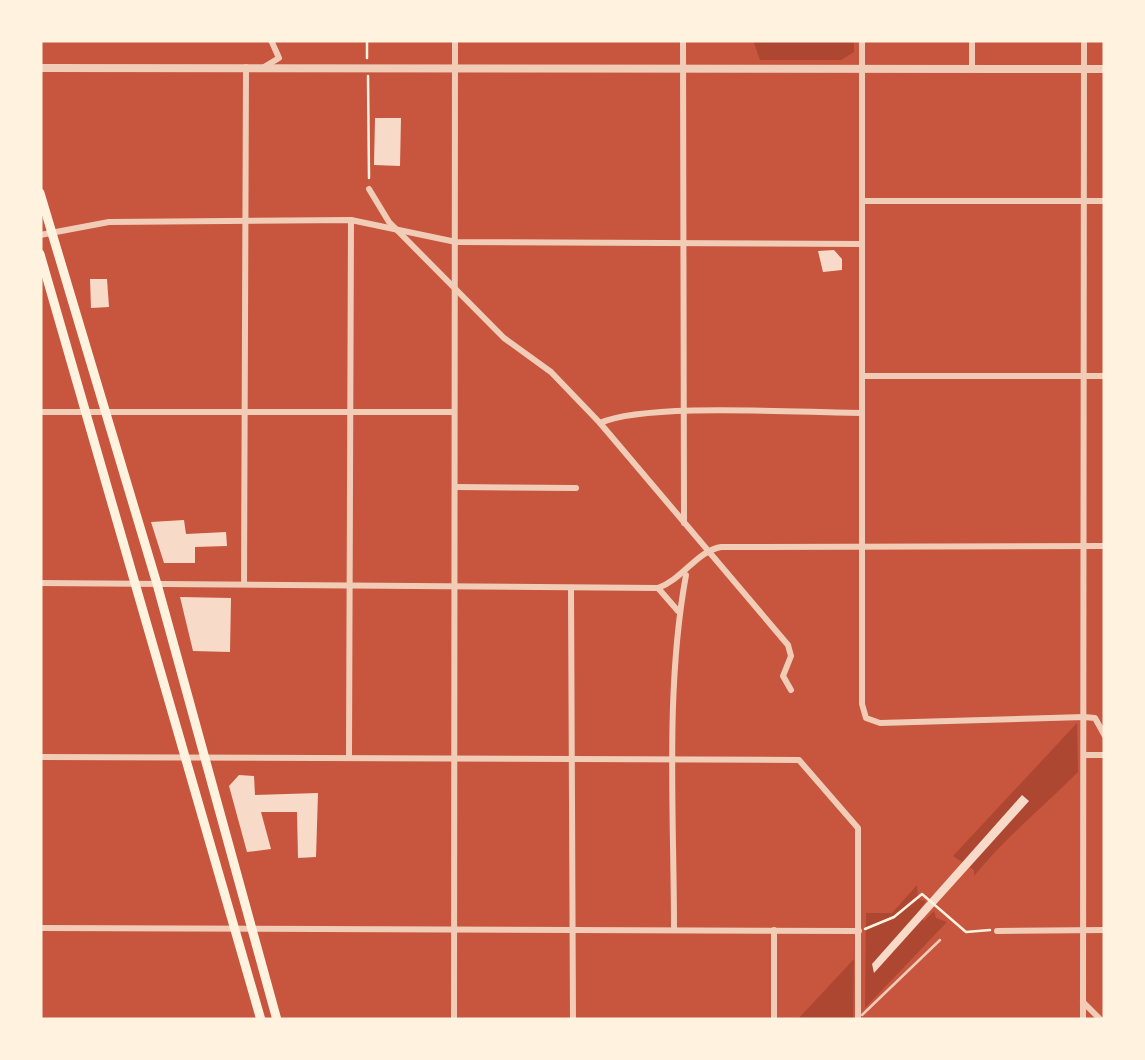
<svg xmlns="http://www.w3.org/2000/svg" width="1145" height="1060" viewBox="0 0 1145 1060" font-family="'Alegreya Sans',sans-serif">
<style>
.green{fill:#ae4732}
.building{fill:#f7dbc8}
.lines{fill:none;stroke-linecap:round;stroke-linejoin:round}
.path{stroke:#fff3e0;stroke-width:2.5}
.service{stroke:#f1ccb7;stroke-width:2.5}
.minor{stroke:#f1ccb7;stroke-width:6}
.tertiary{stroke:#f1ccb7;stroke-width:8}
.secondary{stroke:#fff3e0;stroke-width:9}
</style>
<rect width="100%" height="100%" fill="#c8553d"/>
<!-- green -->
<g class="green">
<polygon points="753,40 854,40 854,52 841,60 760,60"/>
<path d="M1077 723 1078 772C1043 807 1005 838 974 876V870L953 856Z"/>
<polygon points="917,885 918,899 926,901 917,914 924,921 934,911 936,918 947,922 865,1008 866,913 892,913"/>
<polygon points="854,959 853,1020 797,1020"/>
</g>
<!-- building -->
<g class="building">
<polygon points="375,118 401,118 400,166 374,165"/>
<polygon points="834,250 842,259 842,270 823,272 818,251"/>
<polygon points="90,279 107,279 109,307 91,308"/>
<polygon points="184,520 186,534 226,532 227,546 195,547 195,563 164,563 151,522"/>
<polygon points="180,597 231,598 230,652 193,651"/>
<polygon points="239,775 254,776 255,795 318,793 316,857 298,858 297,812 261,812 271,849 247,852 229,786"/>
<polygon points="1022,795 1029,801 874,973 872,964"/>
</g>
<g class="lines">
<!-- path -->
<g class="path">
<polyline points="367,40 367,58"/>
<polyline points="368,76 369,178"/>
<polyline points="865,929 894,917 922,894 966,932 990,930"/>
</g>
<!-- service -->
<polyline class="service" points="862,1015 940,940"/>
<!-- minor -->
<g class="minor">
<polyline points="683,40 684,523"/>
<polyline points="862,40 862,704 866,718 880,723 1084,717 1095,718 1105,736"/>
<polyline points="972,40 972,68"/>
<polyline points="264,67 279,58 271,40"/>
<polyline points="369,189 389,222 504,338 551,372 600,423 788,645 791,656 783,676 791,690"/>
<polyline points="862,201 1105,201"/>
<polyline points="40,235 109,222 351,220 456,242 862,244"/>
<polyline points="862,376 1105,376"/>
<polyline points="40,412 454,412"/>
<path d="M600 423C647 402 803 413 862 413"/>
<polyline points="455,487 576,488"/>
<path d="M40 583 658 588C683 579 697 551 721 547L1105 546"/>
<polyline points="244,584 246,67"/>
<polyline points="571,588 573,1020"/>
<polyline points="658,588 678,611"/>
<polyline points="1084,755 1105,755"/>
<polyline points="349,756 351,220"/>
<polyline points="40,757 799,760 858,828 858,1020"/>
<polyline points="40,928 859,931"/>
<path d="M674 929C674 812 665 690 686 575"/>
<polyline points="774,930 774,1020"/>
<polyline points="997,931 1105,930"/>
<polyline points="1083,1002 1101,1020"/>
<polyline points="454,1020 455,40"/>
<polyline points="1083,1020 1084,40"/>
</g>
<!-- tertiary -->
<polyline class="tertiary" points="40,68 1105,69"/>
<!-- secondary -->
<g class="secondary">
<polyline points="40,193 157,584 277,1020"/>
<polyline points="40,254 261,1020"/>
</g>
</g>
<!-- border -->
<rect width="1145" height="1060" fill="none" stroke="#fff3e0" stroke-width="85"/>
</svg>
